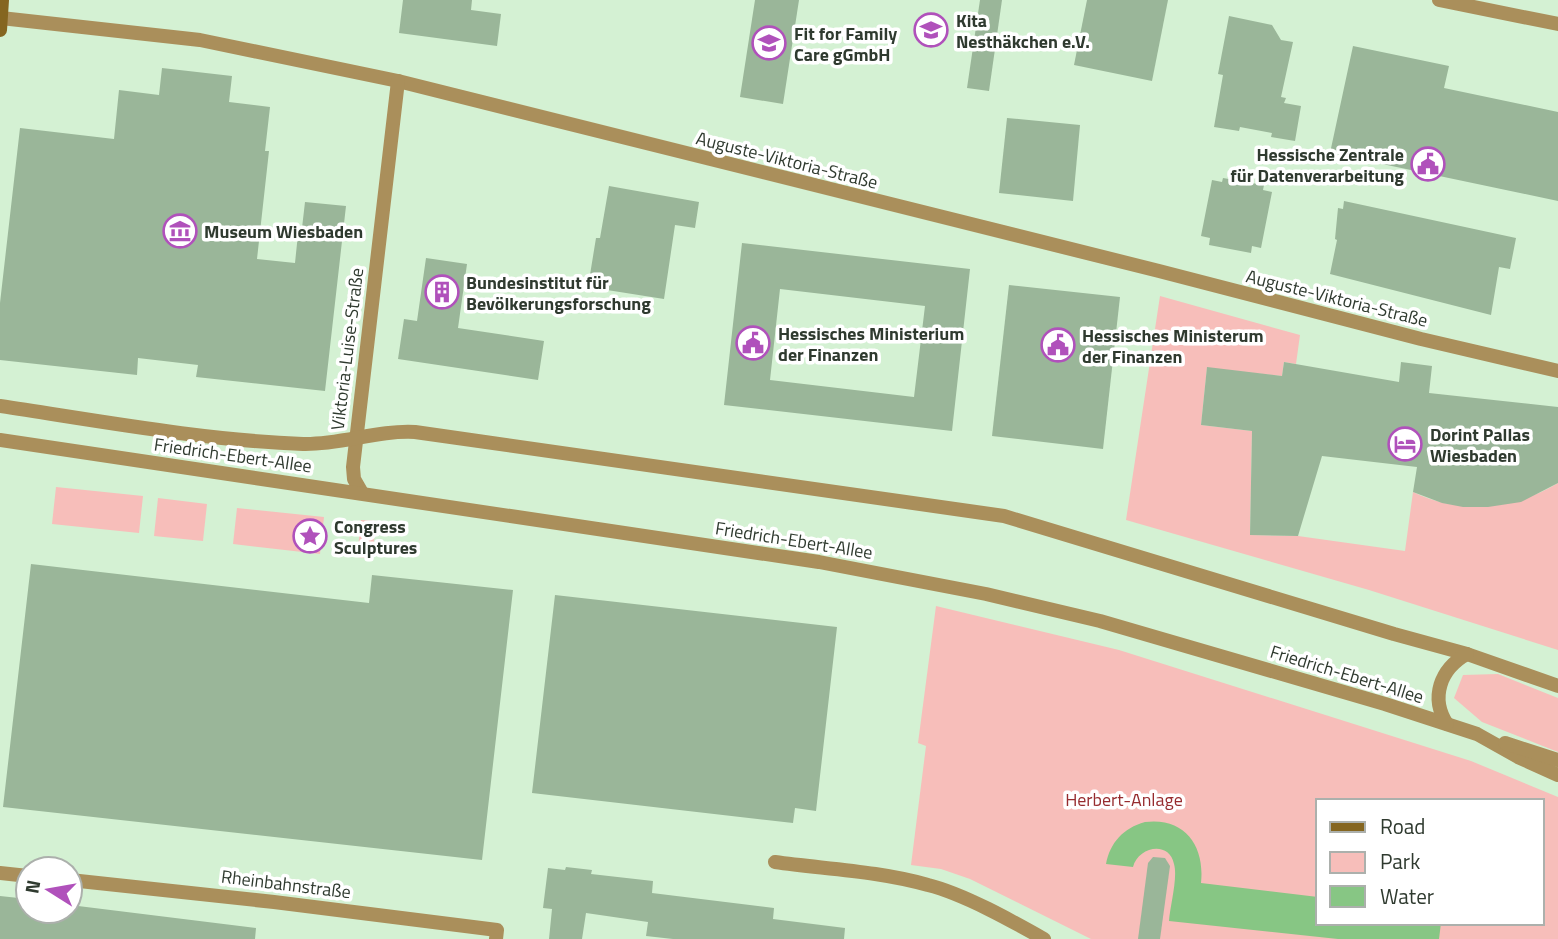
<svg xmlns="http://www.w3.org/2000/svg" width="1558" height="939" viewBox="0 0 1558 939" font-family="'Titillium Web',sans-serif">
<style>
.green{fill:#f7beba;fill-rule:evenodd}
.water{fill:#87c684}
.building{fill:#9ab699;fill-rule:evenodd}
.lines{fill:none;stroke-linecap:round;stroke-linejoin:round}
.minor{stroke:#aa8f5b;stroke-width:14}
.tertiary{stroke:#aa8f5b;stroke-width:14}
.secondary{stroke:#856620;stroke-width:14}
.labels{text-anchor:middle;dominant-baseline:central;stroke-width:7;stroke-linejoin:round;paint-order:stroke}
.poi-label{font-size:18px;font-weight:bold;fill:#2f3a2f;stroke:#fff;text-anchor:start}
.street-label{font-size:18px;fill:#2f3a2f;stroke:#fff}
.park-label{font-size:18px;fill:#962b2e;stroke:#fff}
</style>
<rect width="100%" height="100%" fill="#d4f1d3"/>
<!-- green -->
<g class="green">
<path d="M1160 296 1300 335 1296 364 1284 362 1282 376 1207 368 1201 425 1252 431 1250 535 1298 536 1405 551 1413 492C1461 515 1513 510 1558 483V650L1369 590 1126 520Z"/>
<polygon points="56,487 143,496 139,533 52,524"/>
<polygon points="158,498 207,504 203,541 154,536"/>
<polygon points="237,508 324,517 320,554 233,544"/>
<polygon points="361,520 376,521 372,559 357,557"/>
<path d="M936 606 1119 650 1471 761 1558 797V939H1091L970 879 941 869 911 865 926 746 918 743ZM1318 801H1542V923H1318Z"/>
<polygon points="1498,674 1558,698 1558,752 1482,722 1454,698 1463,675"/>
</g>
<!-- water -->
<path class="water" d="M1145 822C1185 817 1205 846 1201 883L1318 897V923H1441L1439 939H1338L1169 921C1170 906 1178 878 1174 864 1169 840 1138 847 1133 867L1106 864C1110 843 1123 828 1145 822Z"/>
<!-- building -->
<g class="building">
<polygon points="403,0 472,0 471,10 501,14 497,46 399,33"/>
<polygon points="755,0 799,0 783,104 740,97"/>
<polygon points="980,0 1002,0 989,91 967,88"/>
<polygon points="1087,0 1168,0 1152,81 1074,65"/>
<polygon points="1229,16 1272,25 1281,40 1293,42 1281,97 1286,98 1284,103 1301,106 1295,141 1271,137 1272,133 1240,127 1239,131 1214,127 1223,75 1218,74"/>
<polygon points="1353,46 1449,66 1444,88 1558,112 1558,201 1330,153"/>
<polygon points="162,68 232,76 229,102 270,107 265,151 269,151 257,259 295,263 298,234 302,228 305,202 346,206 325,391 196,377 198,365 138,358 137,375 0,360 0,303 20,128 114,139 119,90 159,95"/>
<polygon points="1007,118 1080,125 1073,201 999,193"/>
<polygon points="1223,178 1264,185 1263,190 1272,192 1261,248 1252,246 1251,253 1209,245 1210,238 1201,236 1212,180 1222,182"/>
<polygon points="609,186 699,202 695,228 675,225 664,299 588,287 596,238 600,238"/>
<polygon points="1344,201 1516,238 1510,269 1499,267 1491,315 1330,274 1337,240 1335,239 1338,208 1343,209"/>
<path d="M742 243 970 269 952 431 724 405ZM780 289 925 306 914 397 770 380Z"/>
<polygon points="426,258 467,264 458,328 544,341 538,380 398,359 404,319 417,321"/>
<polygon points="1009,285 1120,297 1103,449 992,436"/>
<polygon points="1284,362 1399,382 1401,362 1432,366 1429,393 1558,407 1558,483 1521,502 1488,507 1463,507 1442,503 1413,492 1417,467 1322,456 1298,536 1250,535 1252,431 1201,425 1207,367 1282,376"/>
<polygon points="31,564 369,603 372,575 513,590 482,860 3,807"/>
<polygon points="555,595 837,627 816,811 795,808 793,823 532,793"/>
<polygon points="1153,857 1165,858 1170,866 1160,939 1138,939 1148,863"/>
<polygon points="566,867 592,870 591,874 653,881 652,893 774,908 773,919 845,928 844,939 673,939 646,936 648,922 586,913 582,939 549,939 552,909 543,908 548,868 565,870"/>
<polygon points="0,896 28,899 28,911 70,911 70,905 256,928 255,939 0,939"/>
</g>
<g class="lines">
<!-- minor -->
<g class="minor">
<polyline points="1439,0 1558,24"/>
<polyline points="1,18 200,40 398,81 1159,271 1421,339 1558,371"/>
<polyline points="362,493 354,479 353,467 398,81"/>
<path d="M775 862C825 869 879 871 928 885 964 894 1012 921 1044 939"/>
<polyline points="0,873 28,876"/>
<polyline points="70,880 274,902 497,930 496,939"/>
</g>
<!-- tertiary -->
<g class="tertiary">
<path d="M0 406C100 421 202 440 303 444 341 445 377 430 415 432L1004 516 1394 634 1467 654 1558 686"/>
<polyline points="0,440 819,562 986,594 1100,621 1385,704 1477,734 1518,757 1558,775"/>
<path d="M1447 724C1430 698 1440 669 1467 654"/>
<polyline points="1505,743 1558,760"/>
</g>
<!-- secondary -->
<polyline class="secondary" points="0,30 2,0"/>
</g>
<!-- icons -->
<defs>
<symbol id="school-ring" viewBox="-11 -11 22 22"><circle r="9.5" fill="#fff" stroke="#b051bb" stroke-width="1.5"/><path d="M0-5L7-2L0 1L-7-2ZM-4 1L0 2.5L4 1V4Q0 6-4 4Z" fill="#b051bb"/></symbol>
<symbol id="civic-ring" viewBox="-11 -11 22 22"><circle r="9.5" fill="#fff" stroke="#b051bb" stroke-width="1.5"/><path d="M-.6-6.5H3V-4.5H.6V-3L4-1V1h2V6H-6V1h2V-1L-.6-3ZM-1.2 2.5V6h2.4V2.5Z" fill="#b051bb"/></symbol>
<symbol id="museum-ring" viewBox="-11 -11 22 22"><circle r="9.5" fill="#fff" stroke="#b051bb" stroke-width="1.5"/><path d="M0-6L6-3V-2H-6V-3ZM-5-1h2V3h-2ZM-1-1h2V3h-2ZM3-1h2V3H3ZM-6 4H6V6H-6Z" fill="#b051bb"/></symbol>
<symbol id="building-ring" viewBox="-11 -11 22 22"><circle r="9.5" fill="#fff" stroke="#b051bb" stroke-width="1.5"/><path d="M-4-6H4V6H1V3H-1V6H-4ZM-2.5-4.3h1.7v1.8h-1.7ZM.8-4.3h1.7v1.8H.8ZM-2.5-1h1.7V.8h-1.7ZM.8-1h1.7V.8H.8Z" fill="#b051bb"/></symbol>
<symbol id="hotel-ring" viewBox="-11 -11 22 22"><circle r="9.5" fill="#fff" stroke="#b051bb" stroke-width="1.5"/><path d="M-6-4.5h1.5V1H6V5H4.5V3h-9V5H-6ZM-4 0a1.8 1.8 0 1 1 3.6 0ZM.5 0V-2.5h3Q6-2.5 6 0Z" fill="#b051bb"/></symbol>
<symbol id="sight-ring" viewBox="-11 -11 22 22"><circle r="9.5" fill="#fff" stroke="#b051bb" stroke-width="1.5"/><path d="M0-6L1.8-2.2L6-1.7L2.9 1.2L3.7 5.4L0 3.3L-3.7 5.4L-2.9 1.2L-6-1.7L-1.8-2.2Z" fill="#b051bb"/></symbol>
</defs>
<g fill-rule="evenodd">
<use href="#school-ring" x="912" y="11" width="38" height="38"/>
<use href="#school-ring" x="750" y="24" width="38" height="38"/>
<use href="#civic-ring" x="1409" y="145" width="38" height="38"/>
<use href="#museum-ring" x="161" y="212" width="38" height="38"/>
<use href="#building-ring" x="423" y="273" width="38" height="38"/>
<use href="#civic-ring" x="734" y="324" width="38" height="38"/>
<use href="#civic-ring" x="1039" y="326" width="38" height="38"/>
<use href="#hotel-ring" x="1386" y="425" width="38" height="38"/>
<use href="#sight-ring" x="291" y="517" width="38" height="38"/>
</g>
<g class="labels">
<!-- poi labels -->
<g class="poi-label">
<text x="956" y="20">Kita<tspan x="956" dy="21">Nesthäkchen e.V.</tspan></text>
<text x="794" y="33">Fit for Family<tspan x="794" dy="21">Care gGmbH</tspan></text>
<text x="1404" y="154" text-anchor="end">Hessische Zentrale<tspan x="1404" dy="21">für Datenverarbeitung</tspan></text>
<text x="204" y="231">Museum Wiesbaden</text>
<text x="466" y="282">Bundesinstitut für<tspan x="466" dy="21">Bevölkerungsforschung</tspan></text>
<text x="778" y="333">Hessisches Ministerium<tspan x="778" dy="21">der Finanzen</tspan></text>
<text x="1082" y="335">Hessisches Ministerum<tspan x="1082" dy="21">der Finanzen</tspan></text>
<text x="1430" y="434">Dorint Pallas<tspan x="1430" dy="21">Wiesbaden</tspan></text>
<text x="334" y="526">Congress<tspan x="334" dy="21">Sculptures</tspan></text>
</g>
<!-- street labels -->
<g class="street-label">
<text transform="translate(787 160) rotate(14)">Auguste-Viktoria-Straße</text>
<text transform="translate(1337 298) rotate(14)">Auguste-Viktoria-Straße</text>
<text transform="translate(347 349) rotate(-83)">Viktoria-Luise-Straße</text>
<text transform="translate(233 455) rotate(8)">Friedrich-Ebert-Allee</text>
<text transform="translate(794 540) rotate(9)">Friedrich-Ebert-Allee</text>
<text transform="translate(1347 674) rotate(17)">Friedrich-Ebert-Allee</text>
<text transform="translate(286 884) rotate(7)">Rheinbahnstraße</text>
</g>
<!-- park labels -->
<g class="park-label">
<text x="1124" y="799">Herbert-Anlage</text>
</g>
</g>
<!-- legend -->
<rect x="1316" y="799" width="228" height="126" fill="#ffffff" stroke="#acb0ac" stroke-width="2"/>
<rect x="1330" y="822" width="35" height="10" fill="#856620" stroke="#acb0ac" stroke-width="2"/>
<text x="1380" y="834" font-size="21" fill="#2f3a2f">Road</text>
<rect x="1330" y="852" width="35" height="21" fill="#f7beba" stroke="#acb0ac" stroke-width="2"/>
<text x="1380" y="869" font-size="21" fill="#2f3a2f">Park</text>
<rect x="1330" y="886" width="35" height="21" fill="#87c684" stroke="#acb0ac" stroke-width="2"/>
<text x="1380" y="904" font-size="21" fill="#2f3a2f">Water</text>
<!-- north arrow -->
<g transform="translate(49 890) rotate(281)"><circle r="33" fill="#ffffff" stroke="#acb0ac" stroke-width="2"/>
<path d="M0-5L12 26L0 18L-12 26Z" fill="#b051bb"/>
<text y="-10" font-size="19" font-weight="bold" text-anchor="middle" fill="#2f3a2f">N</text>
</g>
</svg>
